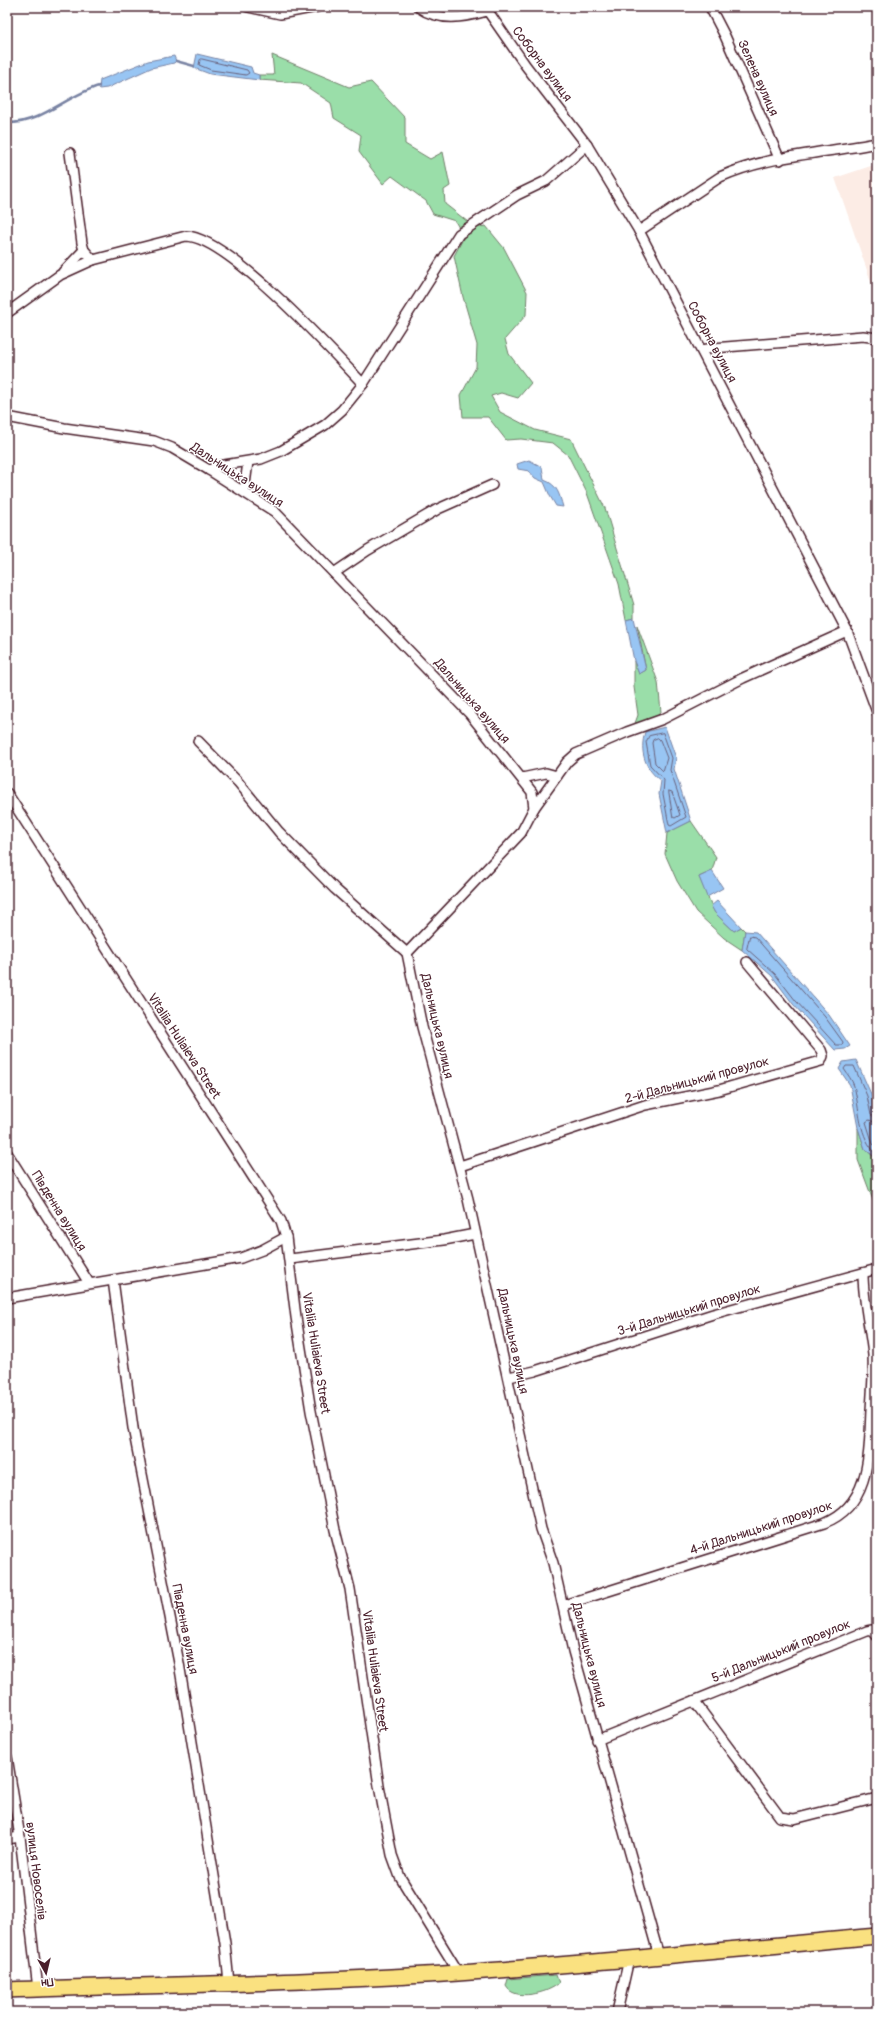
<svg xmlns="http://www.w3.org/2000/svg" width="884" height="2019" viewBox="0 0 884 2019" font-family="Pangolin,sans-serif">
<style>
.built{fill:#fcece5}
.green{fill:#9adea9;stroke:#727e6a}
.water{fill:#98c5f3;stroke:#7983a3}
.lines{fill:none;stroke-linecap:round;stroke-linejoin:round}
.shore{stroke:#69617b;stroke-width:1}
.stream{stroke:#7983a3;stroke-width:2.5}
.minor-casing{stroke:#4a1f2b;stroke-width:12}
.trunk-casing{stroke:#4a1f2b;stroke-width:18}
.minor{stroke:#fff;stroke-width:9}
.trunk{stroke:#fae180;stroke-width:15}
.labels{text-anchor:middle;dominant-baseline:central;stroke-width:3;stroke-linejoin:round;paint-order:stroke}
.street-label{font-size:13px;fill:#4a1f2b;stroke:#fff}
</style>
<rect width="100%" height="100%" fill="#fff"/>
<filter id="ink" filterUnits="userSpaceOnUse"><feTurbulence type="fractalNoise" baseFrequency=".025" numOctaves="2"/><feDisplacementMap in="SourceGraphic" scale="8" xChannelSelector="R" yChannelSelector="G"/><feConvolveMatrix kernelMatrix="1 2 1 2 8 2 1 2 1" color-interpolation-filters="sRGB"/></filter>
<g filter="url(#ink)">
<!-- built -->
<polygon class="built" points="877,164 877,299 835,178"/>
<!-- green -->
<g class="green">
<polygon points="272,55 349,87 371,82 405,118 405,144 430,159 443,152 450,186 444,190 445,204 468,222 459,228 455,221 433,214 426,201 392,176 383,184 359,152 361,135 334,118 331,103 301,83 259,80 259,75 274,75"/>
<polygon points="486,226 504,248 527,292 526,315 505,339 509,354 531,383 518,398 501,393 491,396 500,412 535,430 571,439 605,508 634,605 634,618 626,620 619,584 587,493 568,455 553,443 521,439 506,440 488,417 463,417 461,395 476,367 477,345 463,297 454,256 466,233 474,228"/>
<polygon points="637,625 658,682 661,712 654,719 634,726 638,715 634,687 634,661 639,674 646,670"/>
<polygon points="691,821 716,857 712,871 699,877 715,913 734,931 741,927 745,931 742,950 724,938 696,912 677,881 665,854 667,833"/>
<polygon points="858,1128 865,1149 875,1158 876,1135 877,1138 877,1211 858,1160"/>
<path d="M556 1975 559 1983C549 1993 514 2002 506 1986L508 1979Z"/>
</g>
<!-- water -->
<g class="water">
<polygon points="197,54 251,67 253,73 259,75 259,80 210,74 194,68"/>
<polygon points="174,56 176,61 174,63 151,68 107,88 99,89 100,80 148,61"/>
<path d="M529 460 542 467 544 480C558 485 559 494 563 507L556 506 550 496 544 482 535 478 529 471 518 469 517 464Z"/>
<polygon points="634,618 646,670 639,674 634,661 626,620"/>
<path d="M665 727 676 758 674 769 691 821 667 833 659 794 661 781C645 769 639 752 645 732Z"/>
<polygon points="712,871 723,888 707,897 699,877"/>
<polygon points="717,901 741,927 734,931 715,913 711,906"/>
<polygon points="745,931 756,932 829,1015 850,1046 845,1049 835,1050 793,1004 772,976 742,950"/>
<polygon points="856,1060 871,1094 877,1121 876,1158 865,1149 858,1128 850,1085 839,1069 843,1062"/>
</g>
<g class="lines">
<!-- shore -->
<g class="shore">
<polygon points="202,59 247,70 249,73 246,75 211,70 199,65 200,60"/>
<polygon points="663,733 672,758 670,770 686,817 671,826 669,825 663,794 664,780 650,765 646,742 649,736"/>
<polygon points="658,738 660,740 667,758 663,771 655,763 652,743 653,740"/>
<polygon points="669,791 672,792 680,815 675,818 673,817"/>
<polygon points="750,936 755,937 825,1017 843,1042 842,1045 836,1045 796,1001 775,974 747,949"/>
<path d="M877 1118 871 1115 867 1096 854 1066H846L844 1069C848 1075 852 1080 854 1086 860 1108 858 1138 877 1154"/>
<polyline points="877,1123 869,1120 866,1122 873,1144 877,1147"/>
</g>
<!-- stream -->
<g class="stream">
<polyline points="176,61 194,66"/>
<path d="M7 123C41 124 67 95 99 86"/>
</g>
<defs>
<g id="minor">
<polyline points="248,7 280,14 317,7"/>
<path d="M418 7C440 22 463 18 487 11"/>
<polyline points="485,7 526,66 587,145 639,231 847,631 877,712"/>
<polyline points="710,7 725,36 780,160"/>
<polyline points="70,153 82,243 84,250 93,260"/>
<path d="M639 231 720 177C768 155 826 153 877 143"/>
<polyline points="63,272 84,250"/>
<path d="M7 313 60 275 93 260 186 236C228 237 332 351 363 384"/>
<polyline points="702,350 713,348 863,336 877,338"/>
<polyline points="7,417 64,428 154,441 172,448 209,470 275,512 469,713 532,792 534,808 521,833 407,953 422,1027 468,1199 541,1529 553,1563 573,1651 659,1956"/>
<polyline points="209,470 218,466 261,459 281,451 325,425 342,410 363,384 459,234 517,195 546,181 587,145"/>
<polyline points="244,492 248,462"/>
<polyline points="334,573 368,550 438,509 492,485"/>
<polyline points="198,741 238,782 279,832 335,889 407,953"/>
<polyline points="522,778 546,773 557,776"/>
<polyline points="7,793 281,1221 286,1237 296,1317 311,1411 335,1530 350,1589 379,1786 392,1855 400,1877 459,1973"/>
<polyline points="534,808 567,762 576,754 627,732 663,719 743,678 847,631"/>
<polyline points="7,1153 89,1283"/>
<polyline points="460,1166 645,1105 719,1090 821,1061 823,1056 821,1050 747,962"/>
<polyline points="290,1259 444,1240 475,1234"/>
<polyline points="113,1280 133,1428 179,1663 225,1943 229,1983"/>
<polyline points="7,1298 241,1258 262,1250 286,1237"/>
<polyline points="509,1377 535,1371 713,1314 877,1269"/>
<path d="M564 1605 824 1523C871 1505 869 1453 871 1410 872 1392 874 1373 873 1355 870 1327 863 1301 863 1273"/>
<polyline points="694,1701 780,1817 794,1819 877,1798"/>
<polyline points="597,1740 867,1631 872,1630 877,1636"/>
<polyline points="7,1757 20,1837 38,1989"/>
<polyline points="7,1839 20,1837"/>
<polyline points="617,2012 629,1959"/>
</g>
<path id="trunk" d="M7 1990C157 1985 308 1983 458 1973 598 1963 737 1949 877 1936"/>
</defs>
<!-- minor casing -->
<use href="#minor" class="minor-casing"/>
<!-- trunk casing -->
<use href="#trunk" class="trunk-casing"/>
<!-- minor -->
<use href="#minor" class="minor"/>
<!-- trunk -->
<use href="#trunk" class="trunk"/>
</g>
</g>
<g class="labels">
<!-- street labels -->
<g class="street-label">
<text transform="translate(542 64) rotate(53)">Соборна вулиця</text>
<text transform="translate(758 78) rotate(66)">Зелена вулиця</text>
<text transform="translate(712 342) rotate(62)">Соборна вулиця</text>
<text transform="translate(237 475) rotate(33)">Дальницька вулиця</text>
<text transform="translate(472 701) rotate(49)">Дальницька вулиця</text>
<text transform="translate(437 1026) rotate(77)">Дальницька вулиця</text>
<text transform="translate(184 1046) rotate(57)">Vitaliia Huliaieva Street</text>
<text transform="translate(697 1080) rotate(-15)">2-й Дальницький провулок</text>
<text transform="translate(59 1211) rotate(58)">Південна вулиця</text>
<text transform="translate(689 1310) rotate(-17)">3-й Дальницький провулок</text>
<text transform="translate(513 1341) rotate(78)">Дальницька вулиця</text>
<text transform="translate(316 1353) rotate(81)">Vitaliia Huliaieva Street</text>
<text transform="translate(761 1528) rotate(-18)">4-й Дальницький провулок</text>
<text transform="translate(185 1629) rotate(79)">Південна вулиця</text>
<text transform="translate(781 1651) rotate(-22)">5-й Дальницький провулок</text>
<text transform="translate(589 1655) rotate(76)">Дальницька вулиця</text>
<text transform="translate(375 1671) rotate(82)">Vitaliia Huliaieva Street</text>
<text transform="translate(36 1871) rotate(83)">вулиця Новоселів</text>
</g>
</g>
<!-- margin -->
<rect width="884" height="2019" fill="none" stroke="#fff" stroke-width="24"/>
<rect x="12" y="12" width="860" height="1995" fill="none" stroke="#4a1f2b" stroke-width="1.5" filter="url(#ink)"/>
<!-- north arrow -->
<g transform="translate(46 1973) rotate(172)" stroke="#ffffff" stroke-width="3" paint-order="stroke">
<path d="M0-3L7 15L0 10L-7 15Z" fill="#4a1f2b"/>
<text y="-6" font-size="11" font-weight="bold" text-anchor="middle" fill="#4a1f2b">Пн</text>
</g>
</svg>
